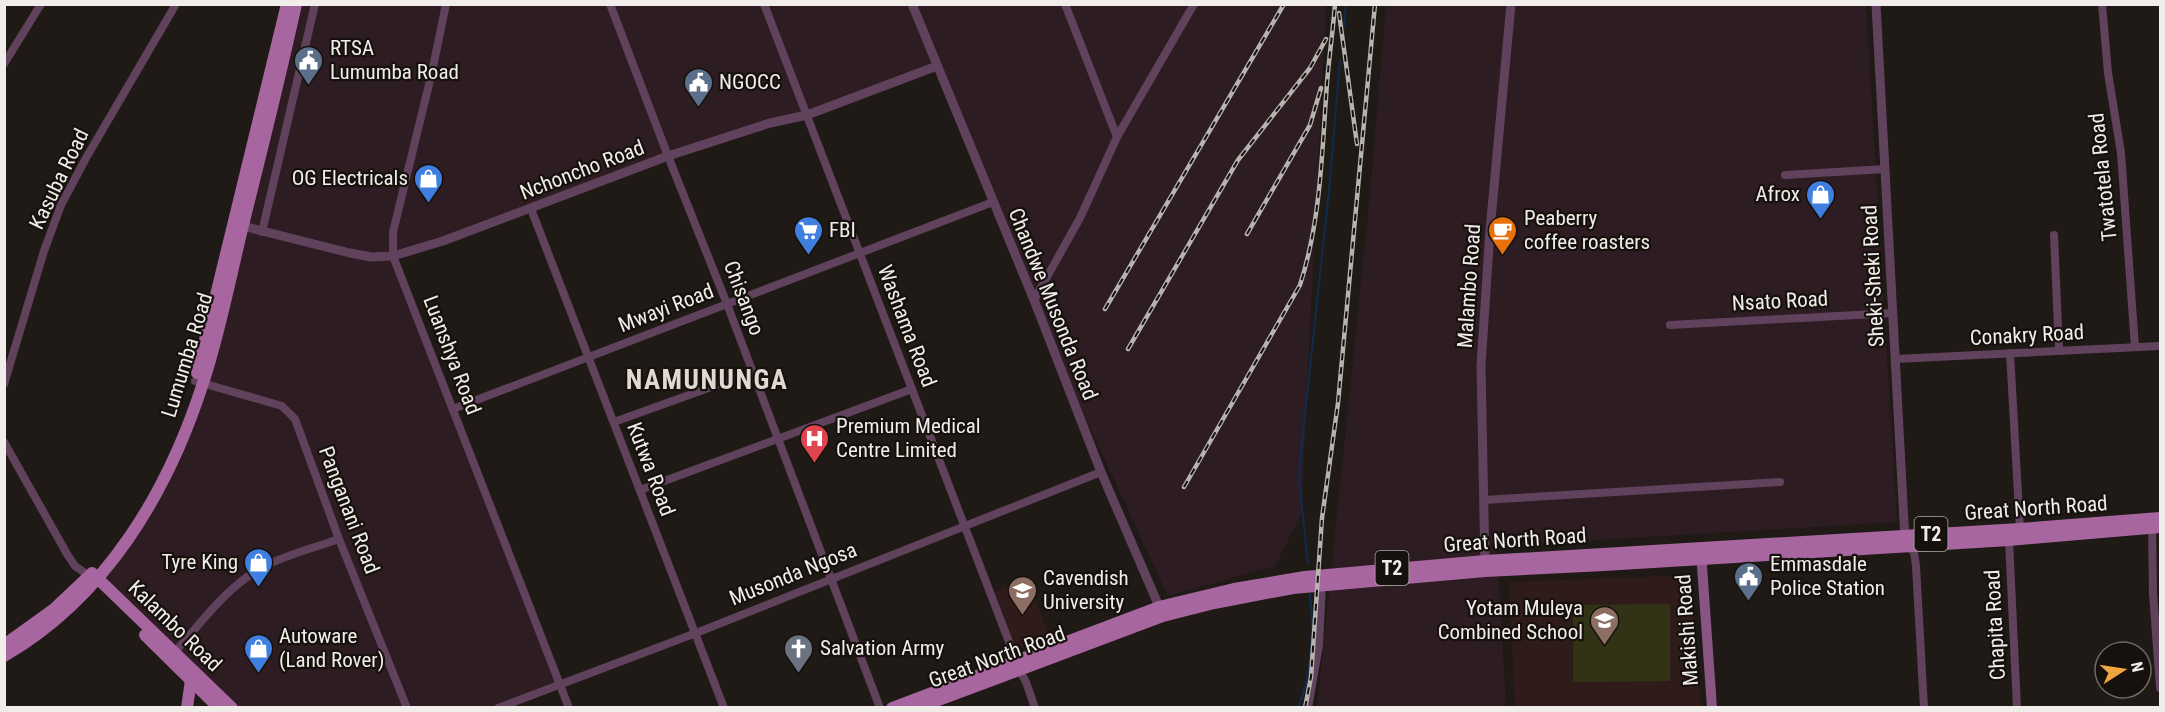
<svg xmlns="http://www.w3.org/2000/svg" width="2165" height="712" viewBox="0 0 2165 712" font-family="'Roboto Condensed',sans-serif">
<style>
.industrial{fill:#2d1c22}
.education{fill:#2f1c1a}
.green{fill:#323316}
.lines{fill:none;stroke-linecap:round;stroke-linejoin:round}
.stream{stroke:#0f2c50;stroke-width:2}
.minor{stroke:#61425d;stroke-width:8}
.tertiary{stroke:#61425d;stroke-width:9}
.secondary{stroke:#895683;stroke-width:10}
.primary{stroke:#a866a0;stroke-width:12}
.rail-casing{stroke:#b7b3af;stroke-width:4.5}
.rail{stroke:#16110c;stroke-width:2;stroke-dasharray:7;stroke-linecap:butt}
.labels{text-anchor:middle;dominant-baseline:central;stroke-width:4.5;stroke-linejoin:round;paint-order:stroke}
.shield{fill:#16110c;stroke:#afaba7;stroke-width:1.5}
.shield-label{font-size:20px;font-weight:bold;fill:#f1edea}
.poi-label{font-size:21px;fill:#f1edea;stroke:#16110c;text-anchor:start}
.street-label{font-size:21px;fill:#f1edea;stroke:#16110c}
.district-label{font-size:27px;font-weight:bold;letter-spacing:1.5px;fill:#e0d8d2;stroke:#16110c}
</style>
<rect width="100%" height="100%" fill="#1f1a15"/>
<!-- industrial -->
<g class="industrial">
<polygon points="297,5 1326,5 1301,514 1275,566 1168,596 1032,303 935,67 396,256 559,681 493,707 230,707 105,577 128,547 203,382"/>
<polygon points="1386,5 1866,5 1897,522 1497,546 1506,707 1317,708 1369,204"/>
</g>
<!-- education -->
<g class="education">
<polygon points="1690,575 1701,707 1515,707 1509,582"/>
<polygon points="1027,579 1050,637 1016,651 995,592"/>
</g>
<!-- green -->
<polygon class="green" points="1670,604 1670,681 1573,682 1573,605"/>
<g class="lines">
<!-- stream -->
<g class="stream">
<polyline points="1344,26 1346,4"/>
<polyline points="1308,564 1299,478 1300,460 1329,191 1340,60"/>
<path d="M1298 708C1312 673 1314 631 1310 594"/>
</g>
<!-- minor -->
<g class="minor">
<polyline points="446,4 432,72 393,232 393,256 569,708"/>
<polyline points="610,4 668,156 727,304 880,708"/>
<polyline points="764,4 1016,660"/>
<polyline points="2102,4 2108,73 2121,153 2135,347"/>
<polyline points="4,64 41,4"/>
<polyline points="1117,137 1194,4"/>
<polyline points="1785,175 1885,169"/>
<polyline points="531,209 724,708"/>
<polyline points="262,232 315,4"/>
<polyline points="2054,235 2059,351"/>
<polyline points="1034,300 1080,218 1117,137 1065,4"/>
<polyline points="1670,325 1893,313"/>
<polyline points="2010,353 2020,529"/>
<polyline points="1895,359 2160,346"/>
<polyline points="195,381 282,406 295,419 339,539 407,708"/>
<polyline points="4,384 44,251 61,205 86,158 176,4"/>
<polyline points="453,409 993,202"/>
<polyline points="614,422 753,372"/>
<polyline points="4,442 67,554 75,566 85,573"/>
<polyline points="640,490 912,389"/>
<polyline points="1484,500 1780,482"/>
<polyline points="2152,523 2153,593 2160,688"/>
<polyline points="2009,540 2017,708"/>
<polyline points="1907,546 1914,552 1916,566 1924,708"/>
<path d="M172 655C200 625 225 588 261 568 285 555 314 548 339 539"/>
<polyline points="1018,668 1026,682 1035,708"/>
<polyline points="498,708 696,633 1101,472"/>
<polyline points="1308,708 1319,645 1322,584"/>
</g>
<!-- tertiary -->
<g class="tertiary">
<polyline points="912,4 1034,300 1101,472 1161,611"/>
<polyline points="1876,4 1905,540"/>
<polyline points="239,225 350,253 371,257 393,256 443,241 668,156 770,123 807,115 937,66"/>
<polyline points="1485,565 1481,366 1490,230 1511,4"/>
</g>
<!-- secondary -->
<polyline class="secondary" points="1701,552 1712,708"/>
<!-- primary -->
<g class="primary">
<polyline points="197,373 287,4"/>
<polyline points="92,573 232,708"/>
<polyline points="145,635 219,708"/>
<polyline points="4,645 54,609 90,575"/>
<path d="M4 656C106 597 168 492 203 383 220 332 230 278 243 225 261 152 280 78 296 4"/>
<polyline points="187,708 191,680"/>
<polyline points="892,708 1159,607 1234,589 1305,577 1485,561 2020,529 2160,518"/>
<polyline points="917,708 1163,616 1214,603 1293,588 1485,571 1604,565 2009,540 2160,527"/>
</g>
<defs>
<g id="rail">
<polyline points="1339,13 1357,144"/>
<polyline points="1247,234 1310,125 1321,88"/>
<polyline points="1105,309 1284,4"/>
<polyline points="1128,349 1238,160 1310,68 1326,39"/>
<path d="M1184 487 1300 285C1321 220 1322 151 1327 83 1329 57 1333 31 1335 4"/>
<polyline points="1305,708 1311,677 1322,518 1338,403 1375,4"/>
</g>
</defs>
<!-- rail casing -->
<use href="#rail" class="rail-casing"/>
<!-- rail -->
<use href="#rail" class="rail"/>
</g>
<!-- icons -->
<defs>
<symbol id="civic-pin" viewBox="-11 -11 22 30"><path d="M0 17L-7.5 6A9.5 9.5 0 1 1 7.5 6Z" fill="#5c6f8a" stroke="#16110c"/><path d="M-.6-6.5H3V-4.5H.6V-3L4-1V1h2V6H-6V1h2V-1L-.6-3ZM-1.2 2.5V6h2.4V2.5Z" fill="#fff"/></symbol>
<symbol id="shop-pin" viewBox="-11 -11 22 30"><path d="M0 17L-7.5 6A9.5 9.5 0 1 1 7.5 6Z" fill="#3f7fe0" stroke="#16110c"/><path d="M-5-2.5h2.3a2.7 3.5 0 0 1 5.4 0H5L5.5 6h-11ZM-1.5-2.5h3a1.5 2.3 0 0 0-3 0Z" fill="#fff"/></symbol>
<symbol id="supermarket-pin" viewBox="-11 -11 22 30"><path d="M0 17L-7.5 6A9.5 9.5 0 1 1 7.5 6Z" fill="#3f7fe0" stroke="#16110c"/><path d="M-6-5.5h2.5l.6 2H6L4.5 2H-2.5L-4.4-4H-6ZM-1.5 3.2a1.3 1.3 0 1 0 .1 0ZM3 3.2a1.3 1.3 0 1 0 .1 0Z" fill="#fff"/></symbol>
<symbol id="cafe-pin" viewBox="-11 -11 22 30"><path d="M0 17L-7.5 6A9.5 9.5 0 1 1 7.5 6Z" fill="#e8710a" stroke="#16110c"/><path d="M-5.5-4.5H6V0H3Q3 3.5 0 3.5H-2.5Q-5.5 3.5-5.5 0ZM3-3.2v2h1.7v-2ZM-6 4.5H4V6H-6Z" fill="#fff"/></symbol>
<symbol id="hospital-pin" viewBox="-11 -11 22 30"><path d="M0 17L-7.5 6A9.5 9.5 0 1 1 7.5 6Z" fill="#e0444e" stroke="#16110c"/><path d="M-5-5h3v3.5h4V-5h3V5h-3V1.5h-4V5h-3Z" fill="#fff"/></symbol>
<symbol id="university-pin" viewBox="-11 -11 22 30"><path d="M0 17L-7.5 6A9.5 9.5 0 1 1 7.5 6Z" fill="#8d6e63" stroke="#16110c"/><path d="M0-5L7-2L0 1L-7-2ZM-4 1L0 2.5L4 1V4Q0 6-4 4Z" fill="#fff"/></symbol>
<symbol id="school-pin" viewBox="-11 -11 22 30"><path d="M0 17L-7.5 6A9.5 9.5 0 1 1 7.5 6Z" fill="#8d6e63" stroke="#16110c"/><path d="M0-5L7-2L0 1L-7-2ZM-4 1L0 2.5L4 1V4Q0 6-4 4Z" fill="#fff"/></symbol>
<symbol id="church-pin" viewBox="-11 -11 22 30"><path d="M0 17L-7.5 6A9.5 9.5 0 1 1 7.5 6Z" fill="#6b7280" stroke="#16110c"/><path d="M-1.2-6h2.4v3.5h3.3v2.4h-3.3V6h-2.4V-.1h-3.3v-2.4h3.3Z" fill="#fff"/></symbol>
</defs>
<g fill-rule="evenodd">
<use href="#civic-pin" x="292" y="44" width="33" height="45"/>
<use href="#civic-pin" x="682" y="66" width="33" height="45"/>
<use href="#shop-pin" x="412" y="162" width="33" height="45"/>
<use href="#shop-pin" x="1804" y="178" width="33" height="45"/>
<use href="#supermarket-pin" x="792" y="214" width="33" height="45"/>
<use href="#cafe-pin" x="1486" y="214" width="33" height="45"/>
<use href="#hospital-pin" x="798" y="422" width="33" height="45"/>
<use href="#shop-pin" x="242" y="546" width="33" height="45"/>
<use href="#civic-pin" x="1732" y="560" width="33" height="45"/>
<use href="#university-pin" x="1006" y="574" width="33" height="45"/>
<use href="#school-pin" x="1588" y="604" width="33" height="45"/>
<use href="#shop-pin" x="242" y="632" width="33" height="45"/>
<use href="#church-pin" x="782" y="632" width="33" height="45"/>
</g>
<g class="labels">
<!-- shield labels -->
<g class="shield">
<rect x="1914.5" y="517" width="33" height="34" rx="4.5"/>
<rect x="1375.5" y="551" width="33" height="34" rx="4.5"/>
</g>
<g class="shield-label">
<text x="1931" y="534">T2</text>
<text x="1392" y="568">T2</text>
</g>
<!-- poi labels -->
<g class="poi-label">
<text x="330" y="48">RTSA<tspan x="330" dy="24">Lumumba Road</tspan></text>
<text x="719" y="82">NGOCC</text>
<text x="408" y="178" text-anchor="end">OG Electricals</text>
<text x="1800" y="194" text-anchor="end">Afrox</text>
<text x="1524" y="218">Peaberry<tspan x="1524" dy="24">coffee roasters</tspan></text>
<text x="829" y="230">FBI</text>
<text x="836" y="426">Premium Medical<tspan x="836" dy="24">Centre Limited</tspan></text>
<text x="238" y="562" text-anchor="end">Tyre King</text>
<text x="1770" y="564">Emmasdale<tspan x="1770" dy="24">Police Station</tspan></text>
<text x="1043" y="578">Cavendish<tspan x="1043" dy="24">University</tspan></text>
<text x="1583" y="608" text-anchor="end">Yotam Muleya<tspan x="1583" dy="24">Combined School</tspan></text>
<text x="279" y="636">Autoware<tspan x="279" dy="24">(Land Rover)</tspan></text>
<text x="820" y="648">Salvation Army</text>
</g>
<!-- street labels -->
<g class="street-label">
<text transform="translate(582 170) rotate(-21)">Nchoncho Road</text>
<text transform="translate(2103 177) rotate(-96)">Twatotela Road</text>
<text transform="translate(59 179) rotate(-64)">Kasuba Road</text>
<text transform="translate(1873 276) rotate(-93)">Sheki-Sheki Road</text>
<text transform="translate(1469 286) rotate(-86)">Malambo Road</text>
<text transform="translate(744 298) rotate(69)">Chisango</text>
<text transform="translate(1780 301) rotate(-3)">Nsato Road</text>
<text transform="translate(1053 304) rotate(68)">Chandwe Musonda Road</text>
<text transform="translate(666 308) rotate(-21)">Mwayi Road</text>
<text transform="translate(907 326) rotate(69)">Washama Road</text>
<text transform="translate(2027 335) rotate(-3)">Conakry Road</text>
<text transform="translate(187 355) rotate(-73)">Lumumba Road</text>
<text transform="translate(452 355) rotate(69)">Luanshya Road</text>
<text transform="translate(651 469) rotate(69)">Kutwa Road</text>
<text transform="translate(2036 508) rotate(-4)">Great North Road</text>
<text transform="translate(349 510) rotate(69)">Panganani Road</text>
<text transform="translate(1515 540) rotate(-4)">Great North Road</text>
<text transform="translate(793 574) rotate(-22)">Musonda Ngosa</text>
<text transform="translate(1995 625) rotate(-93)">Chapita Road</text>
<text transform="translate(175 626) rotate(44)">Kalambo Road</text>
<text transform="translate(1687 630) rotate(-94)">Makishi Road</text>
<text transform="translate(997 657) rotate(-20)">Great North Road</text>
</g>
<!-- district labels -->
<g class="district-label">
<text x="707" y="380">NAMUNUNGA</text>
</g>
</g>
<!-- border -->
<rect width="2165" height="712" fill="none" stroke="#f1edea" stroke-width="12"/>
<!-- north arrow -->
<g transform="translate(2123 670) rotate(78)"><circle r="28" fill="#16110c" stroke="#6e6965" stroke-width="1.5"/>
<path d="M0-4.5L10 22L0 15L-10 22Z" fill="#f0a63e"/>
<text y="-9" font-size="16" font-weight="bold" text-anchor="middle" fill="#f1edea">N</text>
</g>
</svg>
